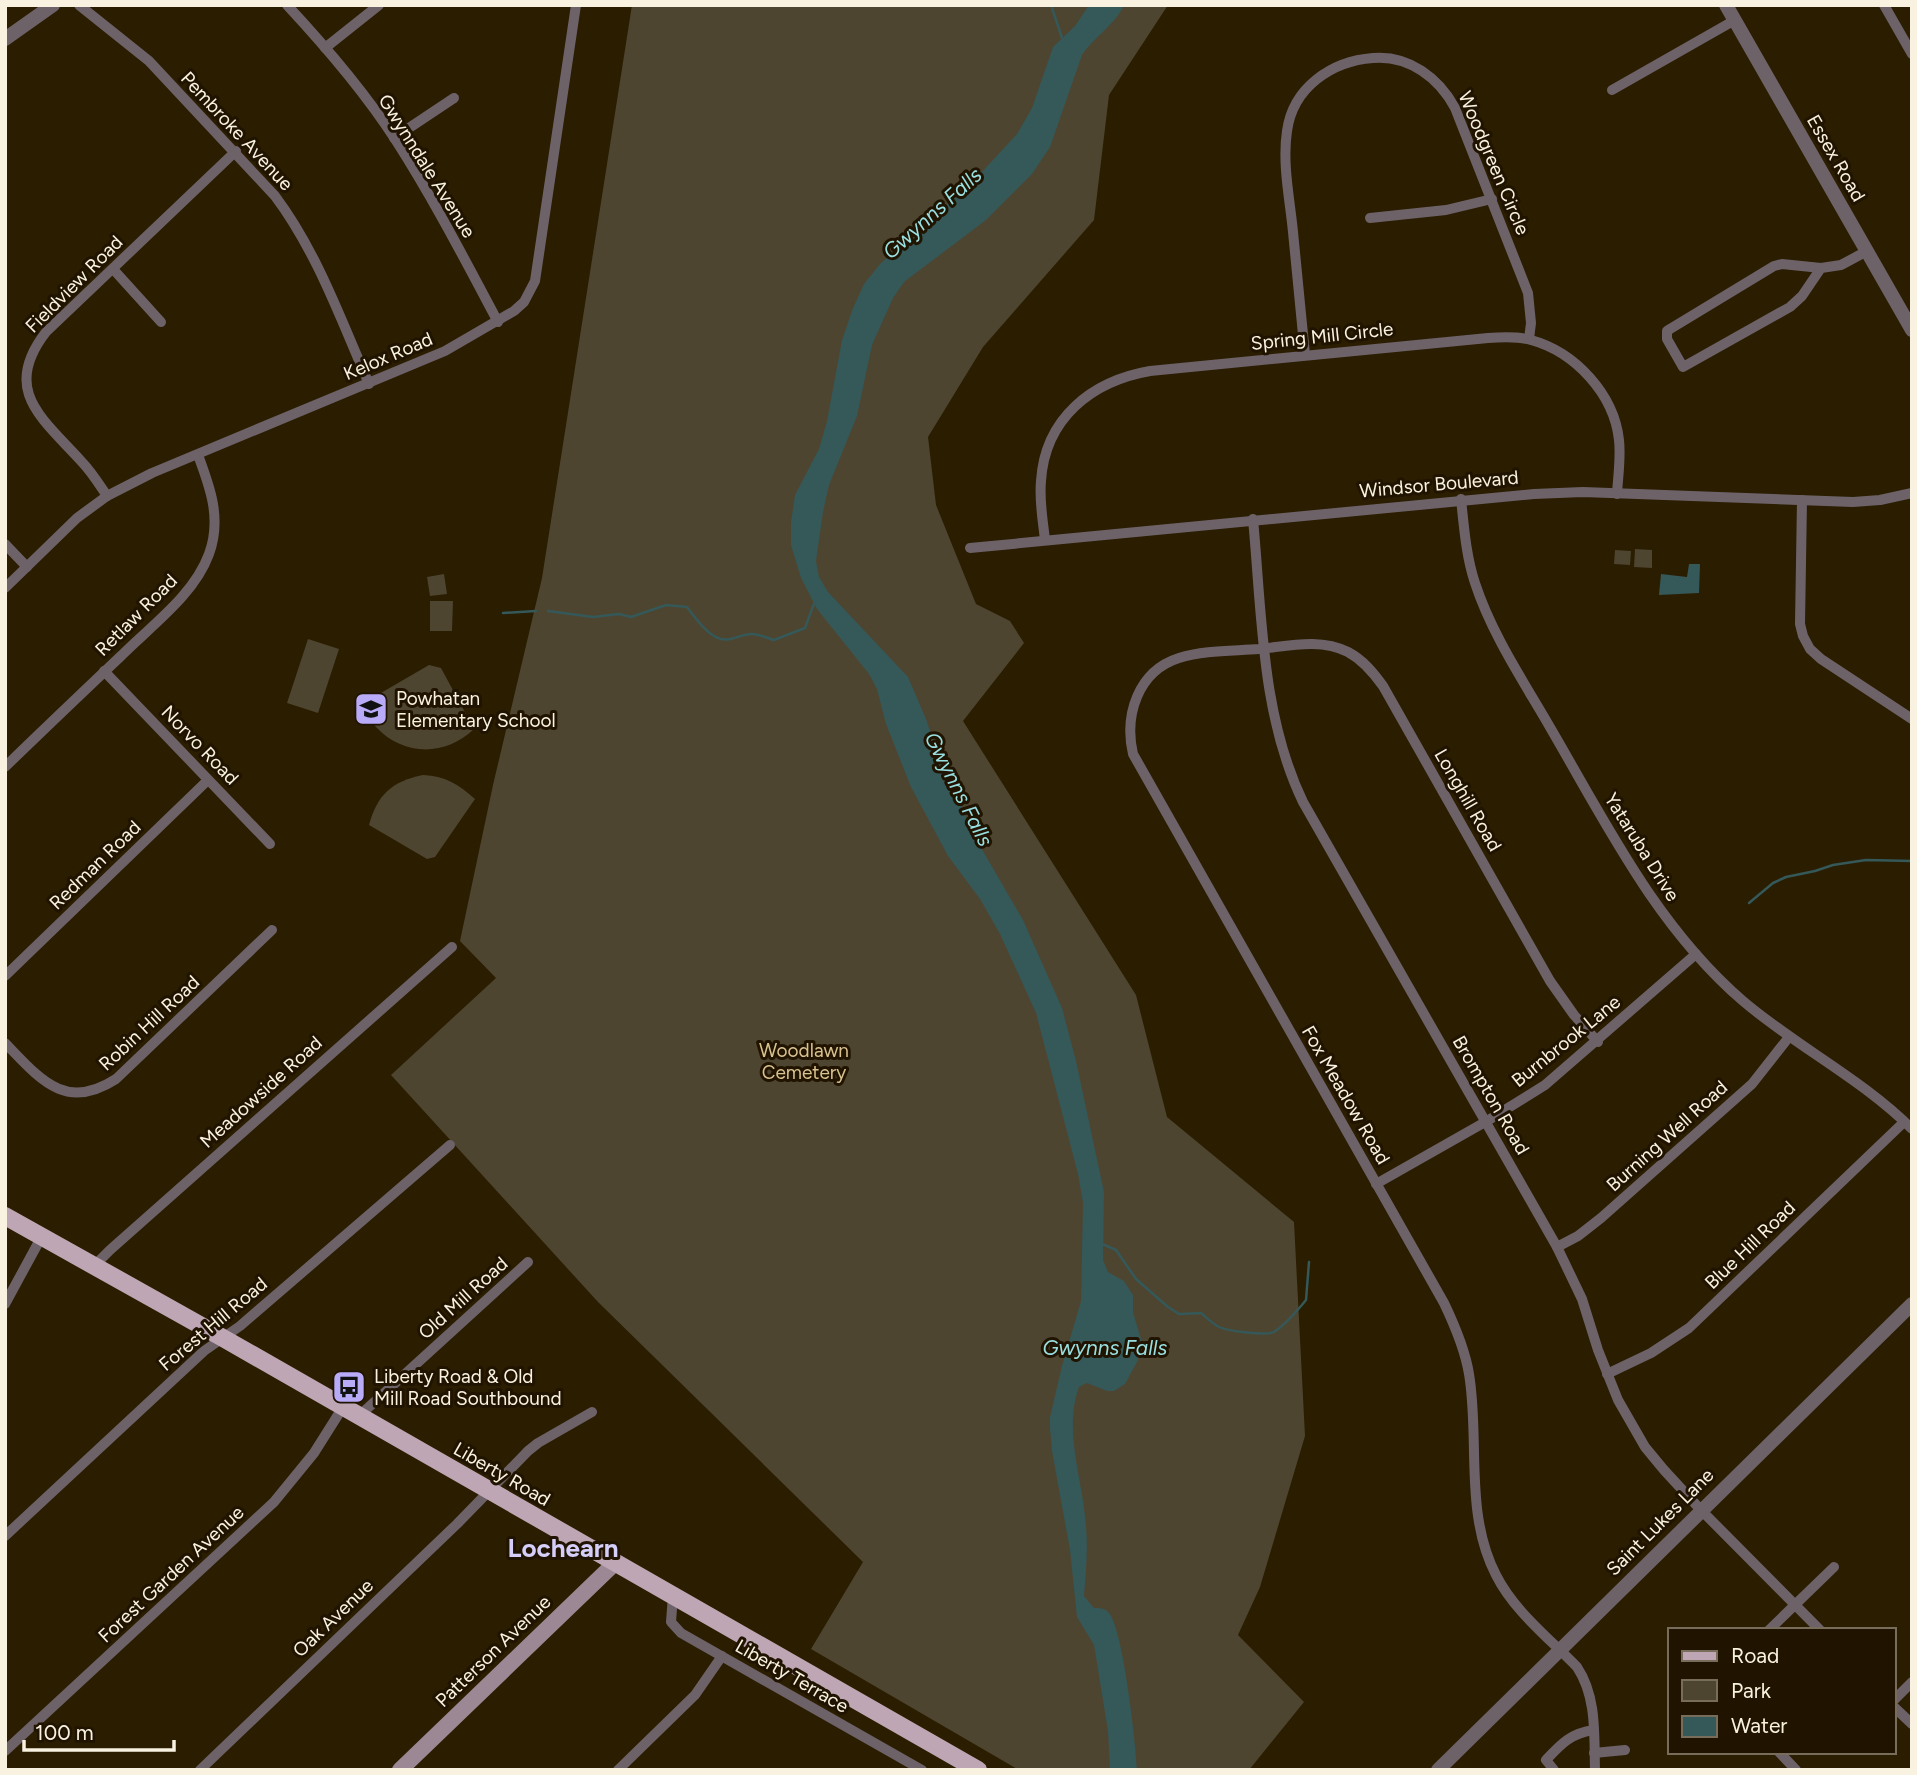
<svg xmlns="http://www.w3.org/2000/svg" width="1917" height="1775" viewBox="0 0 1917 1775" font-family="Figtree,sans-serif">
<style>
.green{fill:#4e4530}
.water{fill:#355859}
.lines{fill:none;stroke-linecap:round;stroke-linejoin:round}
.stream{stroke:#355859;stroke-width:2.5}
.minor{stroke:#6e6269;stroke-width:10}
.tertiary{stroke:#6e6269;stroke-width:14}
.secondary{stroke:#9b8894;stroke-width:16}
.primary{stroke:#bea6b4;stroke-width:18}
.labels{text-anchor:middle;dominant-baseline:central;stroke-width:6;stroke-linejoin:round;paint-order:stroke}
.street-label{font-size:19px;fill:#faf2e0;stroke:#201400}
.poi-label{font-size:19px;fill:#faf2e0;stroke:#201400;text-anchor:start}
.park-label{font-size:19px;fill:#d9c290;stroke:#201400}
.water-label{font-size:21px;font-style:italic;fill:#99dfe2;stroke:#201400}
.district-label{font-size:26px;font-weight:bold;fill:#d4cef9;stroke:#201400}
</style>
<rect width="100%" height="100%" fill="#2a1d00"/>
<!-- green -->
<g class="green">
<polygon points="632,5 1168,5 1109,95 1094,220 983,347 928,437 936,505 976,604 1010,621 1024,643 963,721 1136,995 1167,1117 1294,1222 1305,1436 1260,1587 1238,1635 1304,1702 1249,1770 1019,1770 811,1649 863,1562 598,1302 391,1075 496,978 460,941 493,785 542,578"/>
<polygon points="1635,549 1652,550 1652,568 1634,567"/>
<polygon points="1615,550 1631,551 1630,565 1614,564"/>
<polygon points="444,574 447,594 430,596 427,577"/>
<polygon points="430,601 453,601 452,631 430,631"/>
<polygon points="308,639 339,649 318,713 287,703"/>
<path d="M429 665 441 668 474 729C446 756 404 757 376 727 370 721 367 711 362 704Z"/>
<path d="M423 775C445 776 458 784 475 799L435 857 427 859 369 825C377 795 392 781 423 775Z"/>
</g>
<!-- water -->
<g class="water">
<path d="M1089 5H1124C1115 25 1094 37 1082 55L1050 147 1032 174 986 220 904 282 893 298 872 345 857 416 829 485 823 512 816 561 819 577 828 592 908 677 926 719 938 755 976 839 1023 920 1062 1008 1076 1061 1104 1192 1103 1260 1108 1272 1124 1281 1133 1295V1312L1141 1339 1138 1360 1125 1384 1114 1391H1107L1087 1383 1079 1387C1063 1431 1083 1480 1086 1526 1088 1549 1086 1572 1084 1596L1094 1608C1100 1608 1105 1608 1109 1613 1123 1629 1136 1744 1137 1770H1110L1108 1731 1094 1645 1077 1617 1070 1550 1052 1451 1050 1428V1417L1062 1366 1081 1301 1083 1203 1078 1174 1036 1013 1000 934 980 899 948 856 911 787 886 724 877 689 869 674 817 609 801 578 791 545V522L795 495 819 449 827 421 842 340 853 308 864 284 880 264 980 174 1017 134 1032 108 1053 47 1075 26Z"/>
<polygon points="1689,564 1700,564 1699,593 1659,595 1661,574 1687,577"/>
</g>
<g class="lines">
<!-- stream -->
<g class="stream">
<polyline points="1051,5 1062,38"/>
<path d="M548 611 593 617 619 614 631 617 666 605 687 607C695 617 703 630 714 636 729 645 738 634 752 634 759 634 767 638 774 640L805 628 815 601"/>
<polyline points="503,613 536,611"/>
<polyline points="1749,903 1773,883 1786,877 1815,871 1833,865 1866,860 1912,861"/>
<path d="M1102 1244 1116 1250 1136 1279 1168 1307 1179 1314 1201 1313C1207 1318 1213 1324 1219 1327 1227 1331 1267 1336 1274 1332 1286 1324 1297 1311 1306 1300L1309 1262"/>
</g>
<!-- minor -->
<g class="minor">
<path d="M79 5 149 61 275 196C317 252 341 320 369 384"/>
<path d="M287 5C326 47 364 91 395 139 433 198 465 260 498 322"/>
<polyline points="1884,5 1912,54"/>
<polyline points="325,48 379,5"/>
<polyline points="1612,90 1735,20"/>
<polyline points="394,138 454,98"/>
<polyline points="1370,218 1446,210 1492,199"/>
<polyline points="1821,268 1782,264 1774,266 1670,329 1667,331 1667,339 1683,367 1790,307 1802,296 1821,268 1841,265 1867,251"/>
<polyline points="113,269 161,322"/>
<path d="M1305 355C1301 314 1297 273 1293 232 1290 200 1282 164 1287 131 1293 87 1332 61 1373 58 1409 55 1439 78 1455 108L1528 293 1531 323 1529 339"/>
<path d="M107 496C99 484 91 471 81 461 42 418 1 390 46 332L236 151"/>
<path d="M1461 499C1464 527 1466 556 1475 583 1492 635 1524 682 1551 729 1607 825 1657 927 1743 1001 1797 1047 1862 1079 1912 1129"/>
<polyline points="1802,500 1800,624 1803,636 1810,649 1821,659 1912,719"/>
<path d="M1253 519C1262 614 1261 715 1303 802L1557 1247 1582 1299 1598 1350 1618 1400 1645 1447 1664 1470 1700 1509 1820 1630"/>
<path d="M1045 540C1043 521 1039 501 1041 481 1045 418 1092 381 1150 371L1488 338C1502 337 1518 336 1531 340 1575 352 1614 394 1619 440 1621 458 1618 476 1617 494"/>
<polyline points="5,544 27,567"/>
<polyline points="970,548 1534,494 1583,492 1853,502 1880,500 1912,493"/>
<polyline points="5,588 77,518 107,496 152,473 445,351 514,311 524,302 535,281 576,5"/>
<polyline points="104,671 270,844"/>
<path d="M5 767C44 729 83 692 122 655 152 625 194 595 209 554 222 519 210 487 198 455"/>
<polyline points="5,976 208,780"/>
<path d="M5 1043C40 1079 65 1112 116 1079L272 930"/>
<polyline points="1376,1184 1487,1121 1545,1085 1696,954"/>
<polyline points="1557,1247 1578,1236 1601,1218 1752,1084 1789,1037"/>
<polyline points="95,1265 110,1250 452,947"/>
<polyline points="5,1304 42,1236"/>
<polyline points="1607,1374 1651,1353 1689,1328 1904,1122"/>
<polyline points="359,1416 528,1262"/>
<polyline points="5,1536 204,1351 240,1326 450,1145"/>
<polyline points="673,1595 671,1622 681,1633 922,1770"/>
<polyline points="1769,1630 1834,1567"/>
<polyline points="1894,1700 1912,1682"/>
<polyline points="1894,1707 1912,1724"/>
<polyline points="5,1751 274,1502 314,1453 343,1407"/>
<polyline points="1779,1752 1796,1770"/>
<polyline points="1594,1753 1625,1750"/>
<polyline points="200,1770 457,1524 528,1451 538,1443 592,1412"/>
<polyline points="618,1770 695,1695 722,1656"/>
<path d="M1554 1770 1546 1760C1561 1744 1571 1733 1594 1730"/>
<path d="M1595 1770C1594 1735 1597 1697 1577 1667 1549 1638 1514 1611 1496 1575 1464 1514 1480 1439 1469 1374 1465 1349 1455 1326 1444 1303L1133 754C1124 715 1138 671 1179 658 1204 650 1233 651 1259 649 1289 646 1320 638 1348 652 1363 660 1373 672 1383 686L1550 981 1574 1015 1598 1042"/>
</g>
<!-- tertiary -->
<g class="tertiary">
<polyline points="1726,5 1912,330"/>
<polyline points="5,39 53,5"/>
<polyline points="1438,1770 1912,1304"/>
</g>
<!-- secondary -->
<polyline class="secondary" points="400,1770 616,1562"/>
<!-- primary -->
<polyline class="primary" points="5,1216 223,1338 978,1770"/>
</g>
<!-- icons -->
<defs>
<symbol id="school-square" viewBox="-11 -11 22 22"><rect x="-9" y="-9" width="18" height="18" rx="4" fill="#b9abf7" stroke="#201400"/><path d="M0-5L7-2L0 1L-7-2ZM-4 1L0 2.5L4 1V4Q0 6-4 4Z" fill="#111"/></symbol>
<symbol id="bus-square" viewBox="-11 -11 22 22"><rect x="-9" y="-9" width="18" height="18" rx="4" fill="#b9abf7" stroke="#201400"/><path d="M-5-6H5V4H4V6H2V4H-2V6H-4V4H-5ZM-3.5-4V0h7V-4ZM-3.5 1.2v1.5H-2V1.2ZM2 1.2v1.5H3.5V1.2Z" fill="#111"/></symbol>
</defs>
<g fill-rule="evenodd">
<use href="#school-square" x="352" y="690" width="38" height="38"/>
<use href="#bus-square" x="330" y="1368" width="38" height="38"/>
</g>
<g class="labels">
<!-- street labels -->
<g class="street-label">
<text transform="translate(237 131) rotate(47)">Pembroke Avenue</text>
<text transform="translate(1836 158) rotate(60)">Essex Road</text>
<text transform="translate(1494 163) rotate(67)">Woodgreen Circle</text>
<text transform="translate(427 166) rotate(58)">Gwynndale Avenue</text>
<text transform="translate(74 284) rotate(-45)">Fieldview Road</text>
<text transform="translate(1322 336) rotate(-6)">Spring Mill Circle</text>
<text transform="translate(388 356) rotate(-23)">Kelox Road</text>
<text transform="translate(1439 484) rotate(-5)">Windsor Boulevard</text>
<text transform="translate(136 615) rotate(-45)">Retlaw Road</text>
<text transform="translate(200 745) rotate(46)">Norvo Road</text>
<text transform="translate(1468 800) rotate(60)">Longhill Road</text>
<text transform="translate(1642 847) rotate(58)">Yataruba Drive</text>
<text transform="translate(95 865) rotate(-44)">Redman Road</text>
<text transform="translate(149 1023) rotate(-43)">Robin Hill Road</text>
<text transform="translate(1566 1041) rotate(-39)">Burnbrook Lane</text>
<text transform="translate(261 1092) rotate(-42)">Meadowside Road</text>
<text transform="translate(1346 1095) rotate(60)">Fox Meadow Road</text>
<text transform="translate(1491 1095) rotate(60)">Brompton Road</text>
<text transform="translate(1667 1136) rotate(-42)">Burning Well Road</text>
<text transform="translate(1750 1245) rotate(-44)">Blue Hill Road</text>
<text transform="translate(463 1298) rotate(-42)">Old Mill Road</text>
<text transform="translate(213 1324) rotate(-40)">Forest Hill Road</text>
<text transform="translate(502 1474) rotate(30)">Liberty Road</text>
<text transform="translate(1660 1522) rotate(-45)">Saint Lukes Lane</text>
<text transform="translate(171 1574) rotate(-43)">Forest Garden Avenue</text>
<text transform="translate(333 1618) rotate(-44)">Oak Avenue</text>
<text transform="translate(493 1651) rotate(-44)">Patterson Avenue</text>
<text transform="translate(792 1676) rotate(30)">Liberty Terrace</text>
</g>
<!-- poi labels -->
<g class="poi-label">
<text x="396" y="698">Powhatan<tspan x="396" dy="22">Elementary School</tspan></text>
<text x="374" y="1376">Liberty Road &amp; Old<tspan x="374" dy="22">Mill Road Southbound</tspan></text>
</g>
<!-- park labels -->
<g class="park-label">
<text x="804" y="1050">Woodlawn<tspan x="804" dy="22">Cemetery</tspan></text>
</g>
<!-- water labels -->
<g class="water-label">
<text transform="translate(932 213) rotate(-42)">Gwynns Falls</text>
<text transform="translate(959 789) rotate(63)">Gwynns Falls</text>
<text x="1105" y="1347">Gwynns Falls</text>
</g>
<!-- district labels -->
<g class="district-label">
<text x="563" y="1548">Lochearn</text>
</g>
</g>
<!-- border -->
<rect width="1917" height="1775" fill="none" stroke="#faf2e0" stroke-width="14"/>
<!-- legend -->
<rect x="1668" y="1628" width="228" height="126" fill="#201400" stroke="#776d5a" stroke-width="2"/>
<rect x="1682" y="1651" width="35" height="10" fill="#bea6b4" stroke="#776d5a" stroke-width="2"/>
<text x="1731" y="1663" font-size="21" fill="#faf2e0">Road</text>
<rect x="1682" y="1680" width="35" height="21" fill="#4e4530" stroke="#776d5a" stroke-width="2"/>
<text x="1731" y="1698" font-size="21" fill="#faf2e0">Park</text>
<rect x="1682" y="1716" width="35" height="21" fill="#355859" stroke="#776d5a" stroke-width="2"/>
<text x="1731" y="1733" font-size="21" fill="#faf2e0">Water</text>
<!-- scale -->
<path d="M24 1740v10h150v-10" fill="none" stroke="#faf2e0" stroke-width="3.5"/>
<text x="35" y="1740" font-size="21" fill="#faf2e0" stroke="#201400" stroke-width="5" paint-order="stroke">100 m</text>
</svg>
